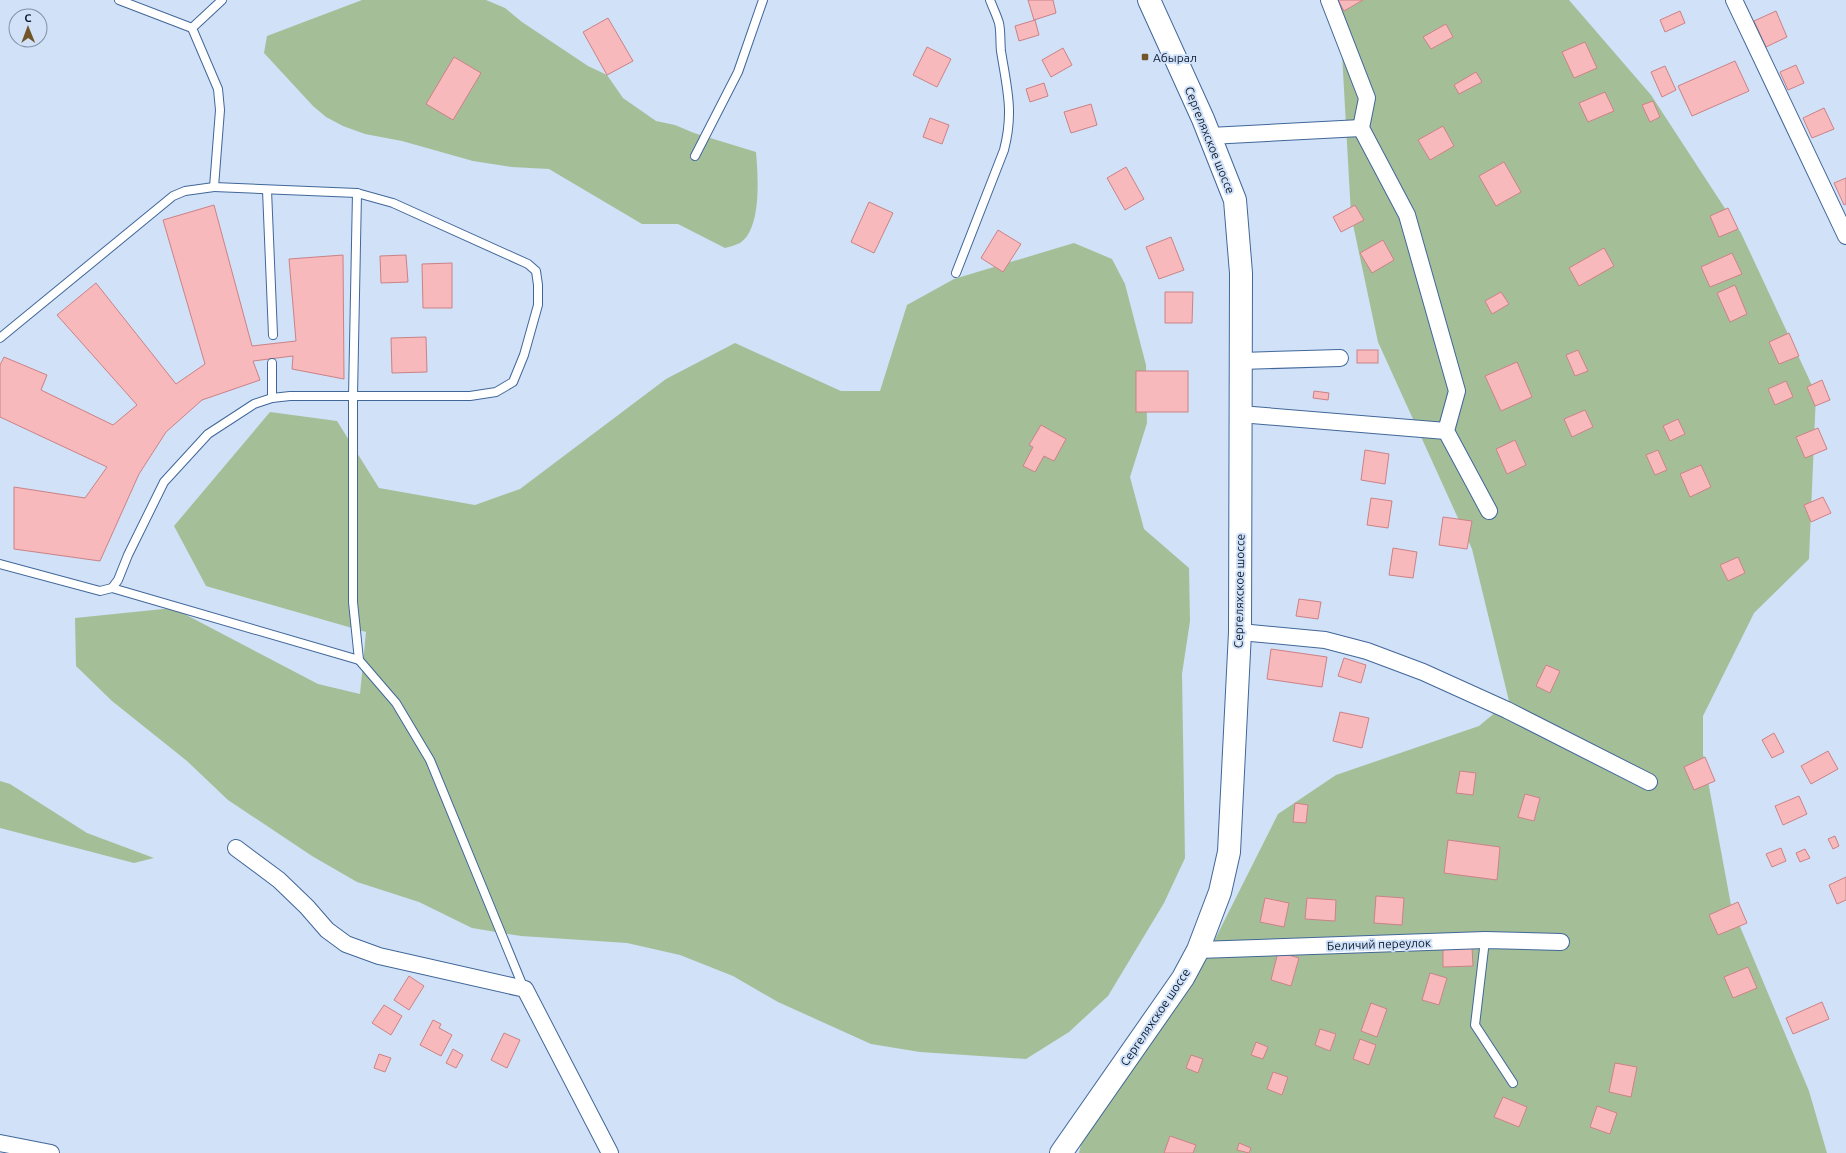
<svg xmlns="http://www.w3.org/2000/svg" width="1846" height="1153" viewBox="0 0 1846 1153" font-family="Ubuntu,sans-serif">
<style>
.green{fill:#a4bf98}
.building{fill:#f7b9bb;stroke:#cb8286}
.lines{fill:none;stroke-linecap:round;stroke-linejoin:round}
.lane-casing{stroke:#416799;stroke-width:10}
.street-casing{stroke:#416799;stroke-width:18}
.secondary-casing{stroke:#416799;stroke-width:24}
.lane{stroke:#fff;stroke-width:8}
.street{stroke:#fff;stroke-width:16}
.secondary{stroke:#fff;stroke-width:22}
.poi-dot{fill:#725529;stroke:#d0e1f8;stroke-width:1.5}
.labels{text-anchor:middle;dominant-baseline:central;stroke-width:4;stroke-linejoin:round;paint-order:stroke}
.poi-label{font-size:12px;fill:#0c1c30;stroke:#d0e1f8;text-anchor:start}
.street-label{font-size:12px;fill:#0c1c30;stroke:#d0e1f8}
</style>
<rect width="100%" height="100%" fill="#d0e1f8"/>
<!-- green -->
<g class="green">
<path d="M362 0H486L505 8 522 22 588 66 607 75 623 98 656 121 675 125 694 133 756 152C758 175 762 229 740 243 735 245 730 247 725 248L678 224H642L549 169 512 167 473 161 402 141 365 134 343 126 326 117 313 106 264 53 267 36Z"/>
<polygon points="1339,0 1569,0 1651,95 1741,233 1816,394 1809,559 1754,613 1703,716 1703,754 1731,905 1809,1091 1827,1153 1079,1153 1084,1131 1193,983 1278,814 1336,775 1479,726 1509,701 1472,549 1378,342 1351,215"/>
<polygon points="1074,243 1112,259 1125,284 1146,365 1147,423 1130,477 1144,529 1189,568 1190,621 1182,674 1185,858 1164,903 1108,996 1069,1032 1026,1059 920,1052 871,1044 778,1002 733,976 680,955 627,943 521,936 472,928 419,902 357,882 312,856 228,800 187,761 112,701 76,666 75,618 173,608 318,684 360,694 366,632 206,586 174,526 270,412 337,421 379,488 475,505 520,489 666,379 735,343 841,391 880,391 907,305 954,279"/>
<polygon points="0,781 10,784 87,833 154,858 134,863 0,828"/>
</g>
<!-- building -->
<g class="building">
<polygon points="1028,0 1053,0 1056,13 1034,20"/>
<polygon points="1338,0 1363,0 1344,11"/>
<polygon points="1680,11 1685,23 1665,32 1660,20"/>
<polygon points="1776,11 1787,37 1766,47 1754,21"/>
<polygon points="608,18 633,61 607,75 583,32"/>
<polygon points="1035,20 1039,35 1019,41 1015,26"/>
<polygon points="1446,24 1453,37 1431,49 1423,37"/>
<polygon points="1585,42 1597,68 1574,78 1562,52"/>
<polygon points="927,47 951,59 937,87 913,75"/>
<polygon points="1063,48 1072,65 1051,77 1042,60"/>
<polygon points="454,57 481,73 453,120 426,104"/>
<polygon points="1735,61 1749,91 1692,116 1678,86"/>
<polygon points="1796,65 1804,83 1788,90 1780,72"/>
<polygon points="1665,66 1676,90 1662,97 1651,72"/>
<polygon points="1476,72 1482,82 1459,94 1454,85"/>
<polygon points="1044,83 1048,96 1030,102 1026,89"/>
<polygon points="1605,92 1614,111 1588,122 1579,103"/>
<polygon points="1653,101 1660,117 1650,122 1642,105"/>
<polygon points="1091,104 1097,125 1071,133 1064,112"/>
<polygon points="1824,108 1834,129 1812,138 1803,118"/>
<polygon points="930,118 949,125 942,144 923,137"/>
<polygon points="1443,126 1454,146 1430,160 1418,140"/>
<polygon points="1504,162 1521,192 1496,206 1479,176"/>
<polygon points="1126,167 1144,199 1125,210 1107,178"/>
<polygon points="1846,178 1846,204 1844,205 1834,183"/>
<polygon points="869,202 893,213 874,253 851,242"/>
<polygon points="214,205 252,346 296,341 289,259 343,255 344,379 292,369 293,356 253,361 260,380 202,400 166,432 139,474 100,561 14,549 14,487 85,498 107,467 0,417 0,365 4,357 47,375 41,390 113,425 137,405 57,315 96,283 176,384 205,364 163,220"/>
<polygon points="1355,205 1364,220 1341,232 1333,217"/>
<polygon points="1728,208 1738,229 1719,237 1710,216"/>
<polygon points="998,230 1021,244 1003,272 981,258"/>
<polygon points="1171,237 1184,270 1159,279 1146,247"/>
<polygon points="1383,240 1394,260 1372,273 1360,253"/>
<polygon points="1604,248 1614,266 1579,286 1569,268"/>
<polygon points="1732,253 1742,274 1710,287 1701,267"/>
<polygon points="406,255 408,282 381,283 380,256"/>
<polygon points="452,263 452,308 423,308 422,264"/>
<polygon points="1735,285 1747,314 1730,322 1717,293"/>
<polygon points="1165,292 1193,292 1192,323 1165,323"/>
<polygon points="1501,292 1509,304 1492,314 1485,301"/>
<polygon points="1789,333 1799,356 1779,364 1769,342"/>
<polygon points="426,337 427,372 392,373 391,338"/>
<rect x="1357" y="350" width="21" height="13"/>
<polygon points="1578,350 1588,371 1575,376 1566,355"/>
<polygon points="1517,362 1532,397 1501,411 1485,376"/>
<rect x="1136" y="371" width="52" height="41"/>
<polygon points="1822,380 1830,400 1815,406 1807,387"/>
<polygon points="1786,381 1793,397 1775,405 1768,389"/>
<polygon points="1314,391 1329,393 1328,400 1313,398"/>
<polygon points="1585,410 1593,427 1572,437 1564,419"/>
<polygon points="1678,419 1685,434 1670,441 1663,426"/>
<polygon points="1041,425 1066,439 1054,461 1044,456 1035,472 1023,466 1033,447 1029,445"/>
<polygon points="1818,428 1827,449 1805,458 1796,437"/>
<polygon points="1515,440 1526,465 1507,474 1496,449"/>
<polygon points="1365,450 1389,454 1385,484 1361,480"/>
<polygon points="1658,450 1667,470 1655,475 1646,455"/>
<polygon points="1701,465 1711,487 1690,497 1680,474"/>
<polygon points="1823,497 1831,513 1811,522 1804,505"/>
<polygon points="1371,498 1392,501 1388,528 1367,525"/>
<polygon points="1443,517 1472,521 1467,549 1439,545"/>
<polygon points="1393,548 1417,552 1413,578 1389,575"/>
<polygon points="1738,557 1745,573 1728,581 1720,565"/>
<polygon points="1299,599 1321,602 1318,619 1296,616"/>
<polygon points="1271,649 1327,657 1322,687 1267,679"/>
<polygon points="1344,658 1366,665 1361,683 1338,676"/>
<polygon points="1546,665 1560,671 1550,693 1536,686"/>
<polygon points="1340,712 1369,718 1362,748 1333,741"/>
<polygon points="1774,733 1784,752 1772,758 1762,740"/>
<polygon points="1828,751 1838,769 1811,784 1801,766"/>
<polygon points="1705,757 1715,781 1694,790 1684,767"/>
<polygon points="1460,771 1476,773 1473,795 1456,793"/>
<polygon points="1525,794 1540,798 1534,821 1518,817"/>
<polygon points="1799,796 1807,814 1783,825 1775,806"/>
<polygon points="1295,803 1308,805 1306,823 1293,822"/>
<polygon points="1835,836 1839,846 1833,849 1828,839"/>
<polygon points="1448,840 1500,847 1497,880 1444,873"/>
<polygon points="1781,848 1786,861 1772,867 1766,854"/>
<polygon points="1805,849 1810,858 1800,862 1796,853"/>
<polygon points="1846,877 1846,900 1837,904 1829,885"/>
<polygon points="1376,896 1404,898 1402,925 1374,923"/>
<polygon points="1265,898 1289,903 1284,927 1260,922"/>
<polygon points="1307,898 1336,900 1335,921 1305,919"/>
<polygon points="1738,902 1747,923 1718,935 1709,915"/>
<polygon points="1443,947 1472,947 1473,966 1443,967"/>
<polygon points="1278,952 1299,958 1291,986 1271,980"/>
<polygon points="1748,967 1757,988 1733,998 1724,977"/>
<polygon points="1430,973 1447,978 1439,1005 1422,1000"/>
<polygon points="409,976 424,986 409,1010 394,1000"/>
<polygon points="1822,1002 1829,1019 1793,1034 1786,1018"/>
<polygon points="1371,1003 1387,1009 1377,1037 1361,1031"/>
<polygon points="384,1005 402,1016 391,1035 372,1023"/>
<polygon points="433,1020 441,1024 439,1028 452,1035 441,1056 420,1045"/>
<polygon points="1320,1029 1336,1034 1330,1051 1315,1045"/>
<polygon points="504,1033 520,1040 507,1068 491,1060"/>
<polygon points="1360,1039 1376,1045 1369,1065 1353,1059"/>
<polygon points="1256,1042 1268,1047 1263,1059 1251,1055"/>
<polygon points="453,1049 463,1055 456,1068 446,1063"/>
<polygon points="379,1054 391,1058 385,1072 374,1068"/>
<polygon points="1191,1055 1203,1059 1198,1073 1186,1068"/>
<polygon points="1615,1063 1637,1067 1631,1097 1609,1092"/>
<polygon points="1273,1072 1288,1077 1282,1095 1267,1089"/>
<polygon points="1503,1097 1527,1107 1519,1127 1494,1117"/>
<polygon points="1597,1106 1617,1113 1610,1134 1590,1127"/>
<polygon points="1170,1136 1196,1145 1193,1153 1164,1153"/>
<polygon points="1239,1143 1251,1148 1249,1153 1237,1150"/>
</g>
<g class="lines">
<defs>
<g id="lane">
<polyline points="119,0 192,28 222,0"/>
<polyline points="695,156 738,72 763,0"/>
<polyline points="267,190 273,335"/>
<polyline points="357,193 353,396 353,602 359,660 396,703 430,760 524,989"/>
<path d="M956 273 1004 150C1014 112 1007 89 1001 51 1000 42 1001 32 999 23 997 16 993 8 990 0"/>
<polyline points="0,338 173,196 185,191 214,187"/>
<polyline points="272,398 272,363"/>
<polyline points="0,564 100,591 112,588 118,580 128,555 164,482 208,434 254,404 272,398 290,396 470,396 496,392 513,382 524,355 538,305 538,285 536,271 528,264 393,203 357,193 214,187 220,110 218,89 192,28"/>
<polyline points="112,588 359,660"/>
<polyline points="1485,940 1475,1025 1513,1083"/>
</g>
<g id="street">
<polyline points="1329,0 1367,98 1361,128 1407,215 1457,391 1446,431 1489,511"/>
<polyline points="1734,0 1846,236"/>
<polyline points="1210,136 1361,128"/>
<polyline points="1241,361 1340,358"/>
<polyline points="1240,414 1446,431"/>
<polyline points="1240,632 1325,640 1367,651 1423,672 1507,710 1649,782"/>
<polyline points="236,848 279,880 307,907 327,930 346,944 379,956 525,989 610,1153"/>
<polyline points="1198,950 1485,940 1561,942"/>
<polyline points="0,1143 51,1153"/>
</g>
<polyline id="secondary" points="1061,1153 1183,978 1198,950 1220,892 1229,852 1240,632 1241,273 1235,200 1203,119 1149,0"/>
</defs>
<!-- lane casing -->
<use href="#lane" class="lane-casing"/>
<!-- street casing -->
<use href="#street" class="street-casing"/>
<!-- secondary casing -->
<use href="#secondary" class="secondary-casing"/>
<!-- lane -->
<use href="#lane" class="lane"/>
<!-- street -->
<use href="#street" class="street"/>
<!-- secondary -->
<use href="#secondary" class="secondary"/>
</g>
<!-- markers -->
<rect class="poi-dot" x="1141" y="53" width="8" height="8" rx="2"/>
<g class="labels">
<!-- poi labels -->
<g class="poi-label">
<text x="1153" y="57">Абырал</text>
</g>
<!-- street labels -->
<g class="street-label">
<text transform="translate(1210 140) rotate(68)">Сергеляхское шоссе</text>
<text transform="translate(1239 591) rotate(-89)">Сергеляхское шоссе</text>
<text transform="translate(1379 944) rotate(-2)">Беличий переулок</text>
<text transform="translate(1155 1017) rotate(-56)">Сергеляхское шоссе</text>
</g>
</g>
<!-- north arrow -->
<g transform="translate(28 28) rotate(359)"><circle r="19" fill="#d0e1f8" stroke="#8292a8"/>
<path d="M0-3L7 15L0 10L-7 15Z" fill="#725529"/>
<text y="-6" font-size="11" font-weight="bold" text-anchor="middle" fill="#0c1c30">С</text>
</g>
</svg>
